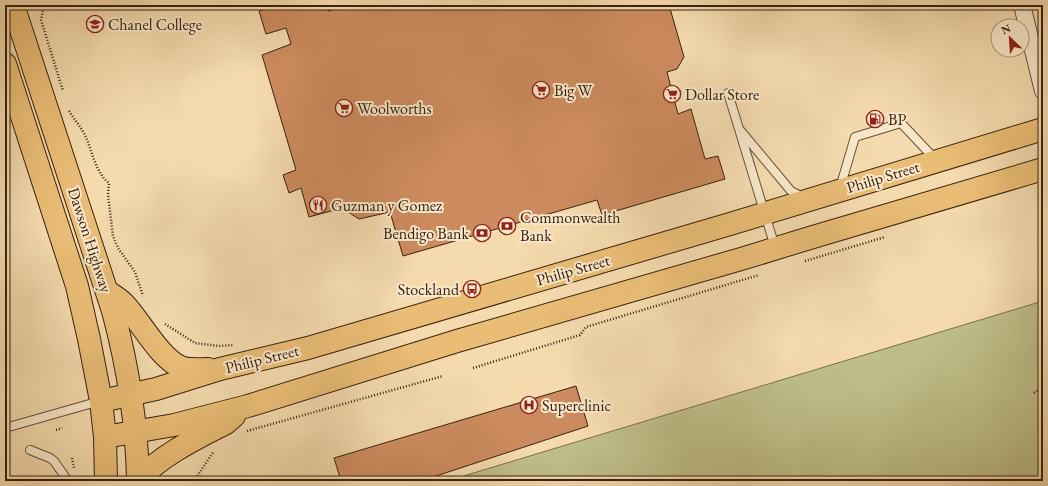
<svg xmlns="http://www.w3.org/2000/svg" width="1048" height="486" viewBox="0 0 1048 486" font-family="'EB Garamond',serif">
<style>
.grass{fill:#bebe88;stroke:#7b704a}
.building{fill:#cc8b5e;stroke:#38220d}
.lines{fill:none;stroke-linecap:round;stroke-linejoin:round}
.lane-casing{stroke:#675035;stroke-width:10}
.street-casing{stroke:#675035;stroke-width:18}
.primary-casing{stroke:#38220d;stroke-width:24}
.highway-casing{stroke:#38220d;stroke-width:24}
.path{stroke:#38220d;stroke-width:2.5;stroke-dasharray:1 2;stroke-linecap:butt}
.lane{stroke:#f8e7ca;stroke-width:8}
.street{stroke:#f8e7ca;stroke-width:16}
.primary{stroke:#eabd76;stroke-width:22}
.highway{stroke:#eabd76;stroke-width:22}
.labels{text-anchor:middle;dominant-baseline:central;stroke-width:4;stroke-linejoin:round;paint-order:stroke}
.poi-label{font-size:16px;fill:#38220d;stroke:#f8e7ca;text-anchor:start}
.street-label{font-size:16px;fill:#38220d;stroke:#f8e7ca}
</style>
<rect width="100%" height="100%" fill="#f4daad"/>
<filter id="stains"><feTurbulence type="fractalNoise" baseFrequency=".005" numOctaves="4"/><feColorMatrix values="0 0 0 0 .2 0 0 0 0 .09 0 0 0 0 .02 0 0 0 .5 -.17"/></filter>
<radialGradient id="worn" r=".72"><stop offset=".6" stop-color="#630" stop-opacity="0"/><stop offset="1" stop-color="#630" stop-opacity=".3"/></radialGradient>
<!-- grass -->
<polygon class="grass" points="1043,301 1043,481 447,481"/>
<!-- building -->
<g class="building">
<polygon points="277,5 326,5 328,11 347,5 669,5 684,57 677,69 667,72 678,114 691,109 705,159 718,156 725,179 602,215 597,200 403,256 390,212 359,219 342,208 309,217 301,188 289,193 283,175 296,170 262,55 291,44 286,28 266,34 259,11"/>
<polygon points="576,386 588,426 421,481 341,481 334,458"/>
</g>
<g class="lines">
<defs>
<g id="lane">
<polyline points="728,93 775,247"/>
<polyline points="740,130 791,191 805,198"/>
<polyline points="840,188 855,137 901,123 935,159"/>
<polyline points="5,428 100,401"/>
<polyline points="30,450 50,458 54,461 68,481"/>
</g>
<polyline id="street" points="1022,5 1043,91"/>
<g id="primary">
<path d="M108 292C114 296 121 300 125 305 141 322 161 361 183 368 191 370 200 369 208 369"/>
<polyline points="101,401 156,389 220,369 308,348 730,224 1043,129"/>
<polyline points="105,437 174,425 248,406 457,341 741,259 813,237 1043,169"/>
<path d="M138 480C163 454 195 439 226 423L234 416"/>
</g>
<g id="highway">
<path d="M13 5 113 311C128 367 137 423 138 481"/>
<polyline points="5,64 77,286 89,339 101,401 105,437 106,481"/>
</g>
</defs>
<!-- lane casing -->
<use href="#lane" class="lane-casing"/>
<!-- street casing -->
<use href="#street" class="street-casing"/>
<!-- primary casing -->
<use href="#primary" class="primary-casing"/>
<!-- highway casing -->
<use href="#highway" class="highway-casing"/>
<!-- path -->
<g class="path">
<polyline points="44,5 41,20 63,91"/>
<path d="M69 111C74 119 80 126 85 135 92 150 95 172 109 183L108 195 113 236 118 248 135 272 143 296"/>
<polyline points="805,261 885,237"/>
<polyline points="165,324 195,343 219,346 234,345"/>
<polyline points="473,368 580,335 586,327 759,275"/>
<polyline points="1034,393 1043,387"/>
<polyline points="56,430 62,428"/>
<polyline points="247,431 443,376"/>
<polyline points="72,458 74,468"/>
<polyline points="194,481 214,451"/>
</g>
<!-- lane -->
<use href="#lane" class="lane"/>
<!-- street -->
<use href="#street" class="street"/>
<!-- primary -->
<use href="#primary" class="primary"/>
<!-- highway -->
<use href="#highway" class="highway"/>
</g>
<!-- icons -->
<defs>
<symbol id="school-ring" viewBox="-11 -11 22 22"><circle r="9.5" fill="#f8e7ca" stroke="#8f2418" stroke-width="1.5"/><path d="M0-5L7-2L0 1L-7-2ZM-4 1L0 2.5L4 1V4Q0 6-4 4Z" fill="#8f2418"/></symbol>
<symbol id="supermarket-ring" viewBox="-11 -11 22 22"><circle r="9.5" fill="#f8e7ca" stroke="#8f2418" stroke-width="1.5"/><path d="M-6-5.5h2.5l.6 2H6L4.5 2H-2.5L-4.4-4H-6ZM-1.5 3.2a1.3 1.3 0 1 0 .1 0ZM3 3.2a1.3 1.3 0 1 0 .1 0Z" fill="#8f2418"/></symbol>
<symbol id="fuel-ring" viewBox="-11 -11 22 22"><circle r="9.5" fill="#f8e7ca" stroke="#8f2418" stroke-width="1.5"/><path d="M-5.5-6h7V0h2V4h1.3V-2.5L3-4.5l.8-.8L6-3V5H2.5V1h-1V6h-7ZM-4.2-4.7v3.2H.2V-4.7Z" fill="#8f2418"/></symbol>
<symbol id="restaurant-ring" viewBox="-11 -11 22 22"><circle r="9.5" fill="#f8e7ca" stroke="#8f2418" stroke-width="1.5"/><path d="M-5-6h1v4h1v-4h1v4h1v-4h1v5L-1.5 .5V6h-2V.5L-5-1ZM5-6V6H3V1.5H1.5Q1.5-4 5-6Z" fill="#8f2418"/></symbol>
<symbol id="bank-ring" viewBox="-11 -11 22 22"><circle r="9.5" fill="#f8e7ca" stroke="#8f2418" stroke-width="1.5"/><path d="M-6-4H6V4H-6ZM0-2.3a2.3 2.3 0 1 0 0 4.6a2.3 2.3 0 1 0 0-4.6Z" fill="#8f2418"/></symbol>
<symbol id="bus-ring" viewBox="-11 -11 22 22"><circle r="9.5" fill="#f8e7ca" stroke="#8f2418" stroke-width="1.5"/><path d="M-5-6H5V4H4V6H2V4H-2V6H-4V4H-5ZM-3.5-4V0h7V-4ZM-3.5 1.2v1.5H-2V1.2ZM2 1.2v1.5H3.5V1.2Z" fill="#8f2418"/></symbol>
<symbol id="hospital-ring" viewBox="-11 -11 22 22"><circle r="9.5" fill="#f8e7ca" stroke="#8f2418" stroke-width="1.5"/><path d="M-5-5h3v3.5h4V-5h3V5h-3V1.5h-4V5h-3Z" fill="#8f2418"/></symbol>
</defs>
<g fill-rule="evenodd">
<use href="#school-ring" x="85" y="14" width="20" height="20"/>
<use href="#supermarket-ring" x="531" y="80" width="20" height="20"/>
<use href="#supermarket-ring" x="662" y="84" width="20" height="20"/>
<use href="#supermarket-ring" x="334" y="98" width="20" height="20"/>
<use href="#fuel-ring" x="865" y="109" width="20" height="20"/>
<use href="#restaurant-ring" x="308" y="195" width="20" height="20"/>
<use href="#bank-ring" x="497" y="216" width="20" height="20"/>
<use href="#bank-ring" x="472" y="223" width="20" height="20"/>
<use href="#bus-ring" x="462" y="279" width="20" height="20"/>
<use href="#hospital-ring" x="519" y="395" width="20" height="20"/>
</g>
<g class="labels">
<!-- poi labels -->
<g class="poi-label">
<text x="108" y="24">Chanel College</text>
<text x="554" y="90">Big W</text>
<text x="685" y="94">Dollar Store</text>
<text x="357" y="108">Woolworths</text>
<text x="888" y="119">BP</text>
<text x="331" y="205">Guzman y Gomez</text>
<text x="520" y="217">Commonwealth<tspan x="520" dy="18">Bank</tspan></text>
<text x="469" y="233" text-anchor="end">Bendigo Bank</text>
<text x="459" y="289" text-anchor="end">Stockland</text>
<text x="542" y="405">Superclinic</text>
</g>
<!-- street labels -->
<g class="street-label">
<text transform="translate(883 177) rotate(-17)">Philip Street</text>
<text transform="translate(90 240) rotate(72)">Dawson Highway</text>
<text transform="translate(573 270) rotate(-16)">Philip Street</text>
<text transform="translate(262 359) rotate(-14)">Philip Street</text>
</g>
</g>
<!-- margin -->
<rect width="1048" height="486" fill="none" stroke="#f4daad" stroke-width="20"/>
<rect x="6" y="6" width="1036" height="474" fill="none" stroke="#38220d" stroke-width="2"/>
<rect x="10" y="10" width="1028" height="466" fill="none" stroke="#38220d"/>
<!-- north arrow -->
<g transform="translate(1010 38) rotate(335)"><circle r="19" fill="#f8e7ca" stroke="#ab987e"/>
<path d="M0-3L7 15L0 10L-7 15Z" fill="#8f2418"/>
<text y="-6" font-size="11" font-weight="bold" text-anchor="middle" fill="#38220d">N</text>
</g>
<rect width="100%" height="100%" filter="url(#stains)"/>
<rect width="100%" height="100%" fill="url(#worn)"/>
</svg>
